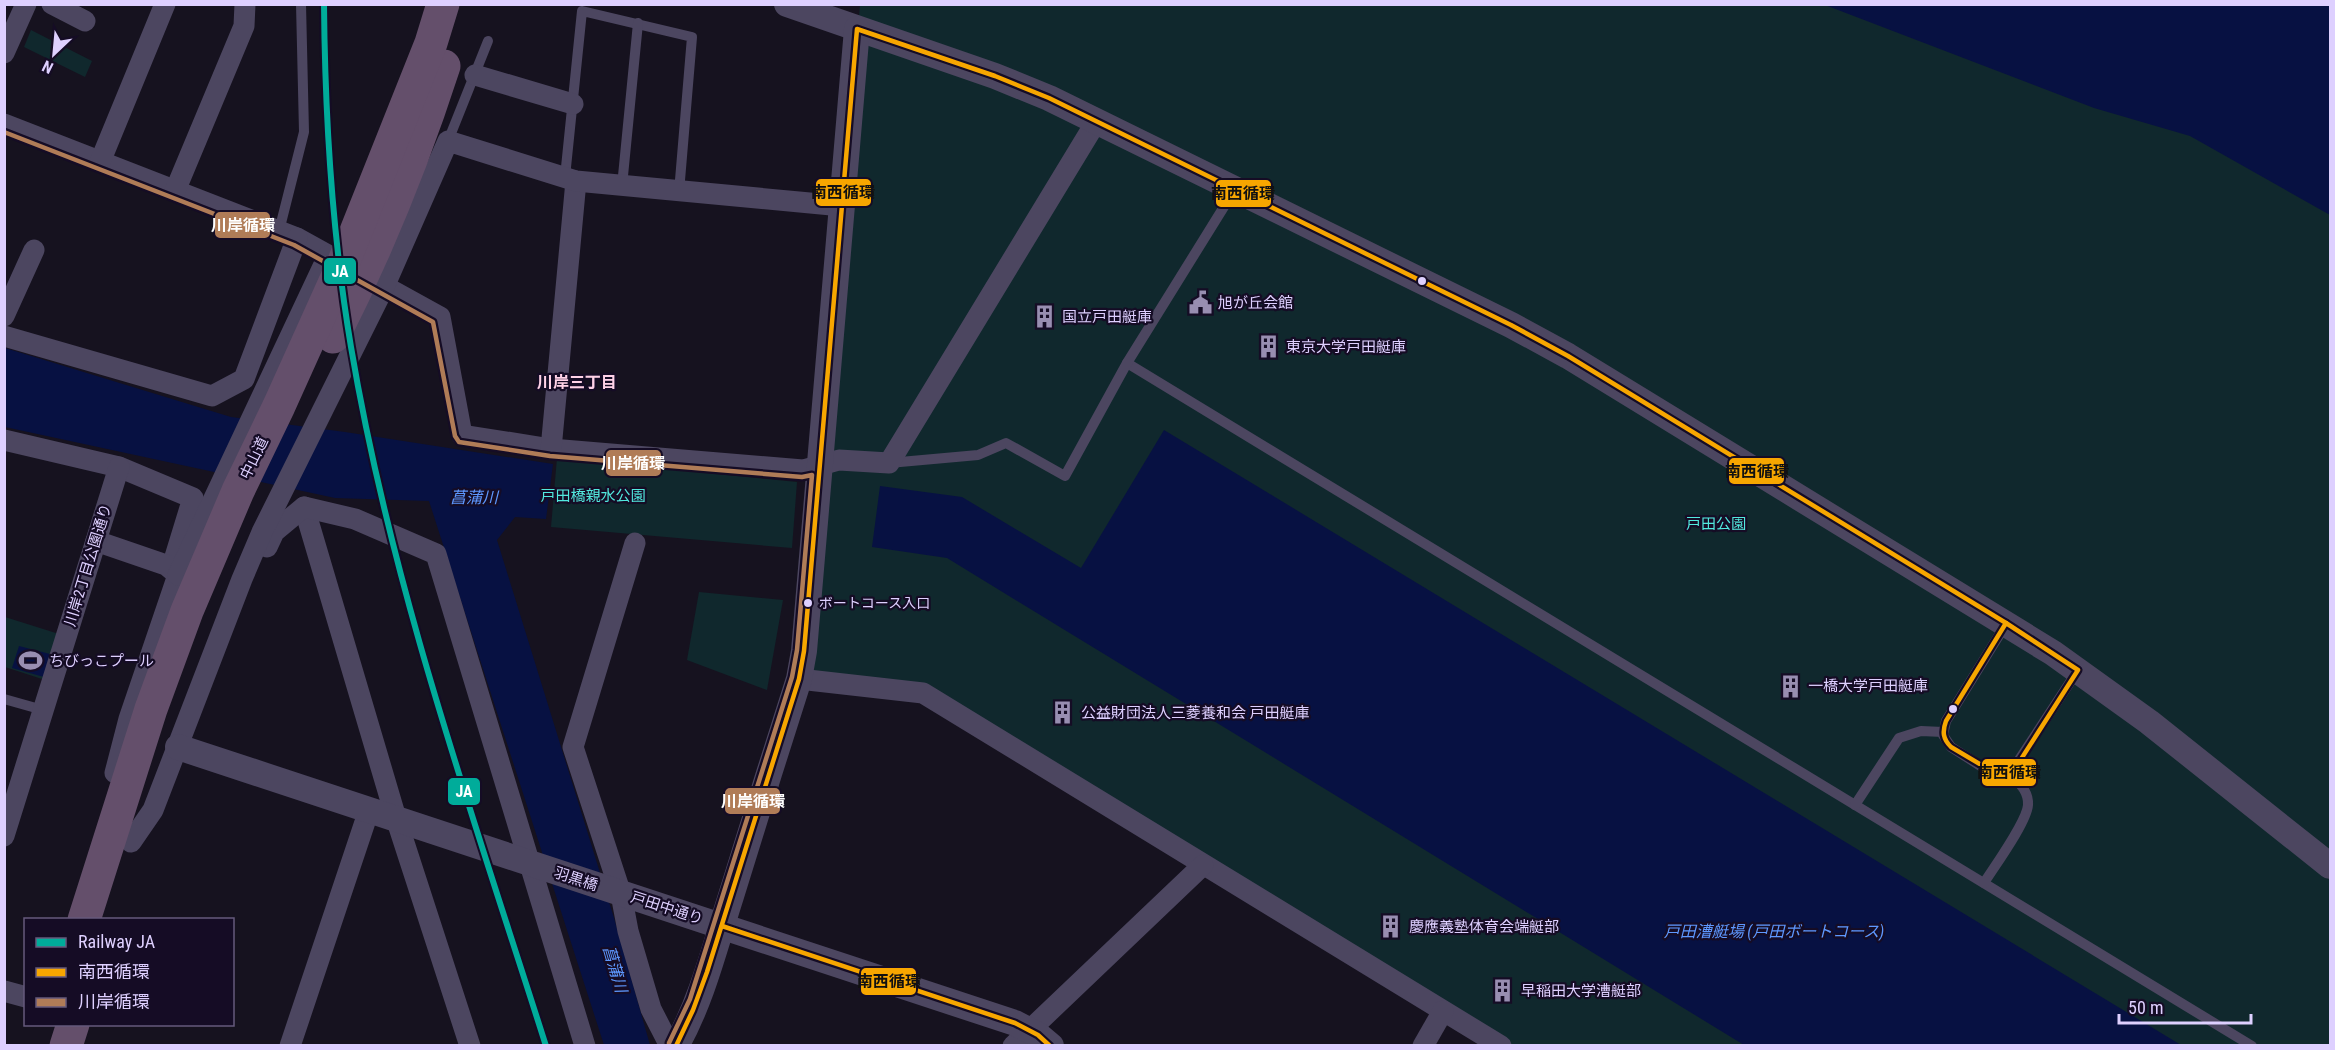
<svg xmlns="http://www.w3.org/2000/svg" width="2335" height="1050" viewBox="0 0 2335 1050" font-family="'Roboto Condensed','Noto Sans JP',sans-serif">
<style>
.green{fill:#10282d}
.water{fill:#071142}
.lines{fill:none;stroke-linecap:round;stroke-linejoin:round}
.service{stroke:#4c4660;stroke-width:10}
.minor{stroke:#4c4660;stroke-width:21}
.tertiary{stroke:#4c4660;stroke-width:26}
.trunk{stroke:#644f6b;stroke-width:33}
.bus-1-casing{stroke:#150c25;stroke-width:9}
.bus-2-casing{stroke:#150c25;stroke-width:9}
.bus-1{stroke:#f7a600;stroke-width:4.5}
.bus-2{stroke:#b07c57;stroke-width:4.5}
.rail-1-casing{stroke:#150c25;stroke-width:10}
.rail-1{stroke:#00ac9a;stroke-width:6}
.bus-dot{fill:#ded0ff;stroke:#150c25;stroke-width:2}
.labels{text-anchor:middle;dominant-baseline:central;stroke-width:4.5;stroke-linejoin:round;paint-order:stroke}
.bus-label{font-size:14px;fill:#ded0ff;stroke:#150c25;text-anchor:start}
.poi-label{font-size:15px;fill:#ded0ff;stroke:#150c25;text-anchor:start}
.street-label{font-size:15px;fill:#ded0ff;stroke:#150c25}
.park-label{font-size:15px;fill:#52e9de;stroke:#150c25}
.neighbourhood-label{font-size:16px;font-weight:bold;fill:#ffd2e7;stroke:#150c25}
.water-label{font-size:16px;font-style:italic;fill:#5e98ff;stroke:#150c25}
.line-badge{stroke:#150c25;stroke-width:2}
.badge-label{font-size:16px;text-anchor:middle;font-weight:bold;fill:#fff}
.pale-badge-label{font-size:16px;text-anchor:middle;font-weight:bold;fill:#111}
</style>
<rect width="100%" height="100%" fill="#16121f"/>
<!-- green -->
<g class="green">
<polygon points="2276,4 2330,38 2330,1045 1501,1045 924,693 799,679 860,5"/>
<polygon points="31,30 92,61 85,77 24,47"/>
<polygon points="557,458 797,482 792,548 551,527"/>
<polygon points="699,592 783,600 767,690 687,660"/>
<polygon points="5,617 59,634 45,680 5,667"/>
</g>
<!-- water -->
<g class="water">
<polygon points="1825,5 2330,5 2330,215 2190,136 2094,108"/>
<polygon points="5,348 231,417 345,432 553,464 546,519 515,517 497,540 614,918 650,1045 604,1045 429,501 335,498 5,427"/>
<polygon points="1164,430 2181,1045 1744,1045 947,558 872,547 880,486 962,497 1081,568"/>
<polygon points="19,646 50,654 44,677 12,668"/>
</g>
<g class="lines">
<!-- service -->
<g class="service">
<polyline points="448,141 488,41"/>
<polyline points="565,177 582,11 692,37 679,192"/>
<polyline points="622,186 638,23"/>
<polyline points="279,231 304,132 301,4"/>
<polyline points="1127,363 2252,1046"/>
<polyline points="889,463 978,455 1006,443 1065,476 1127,363 1235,189"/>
<polyline points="2006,624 1946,721 1943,735 1951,747 1993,774 2000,776 2011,772 2078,670"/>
<polyline points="4,699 43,710"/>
<polyline points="1855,805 1899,738 1921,731 1943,732"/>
<path d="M1984 883C1994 867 2027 822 2028 805 2029 791 2018 782 2010 773"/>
</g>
<!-- minor -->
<g class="minor">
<polyline points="52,4 85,21"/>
<polyline points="4,53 26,4"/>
<polyline points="475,75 573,104"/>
<polyline points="4,124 297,238 440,317 462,435 551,449 803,470 839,460 889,463 1096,122"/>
<polyline points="100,162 165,4"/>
<polyline points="175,191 244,26 245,4"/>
<polyline points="4,316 34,250"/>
<polyline points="4,336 212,396 244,379 297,238"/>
<polyline points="4,440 119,467 193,498 174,560"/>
<polyline points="551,449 576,181"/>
<polyline points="304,507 396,818 470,1046"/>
<polyline points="96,541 166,565 178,575 129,719 115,773"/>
<polyline points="635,543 573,747 621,894 628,931 651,1009 670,1046"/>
<polyline points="267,547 274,532 304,507 355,519 436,554 585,1046"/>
<polyline points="178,575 328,256"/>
<polyline points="799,679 923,693 1501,1046"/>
<polyline points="4,836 119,467"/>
<polyline points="131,842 153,810 242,579 262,532 384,287 448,141 576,181 842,206"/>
<polyline points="4,991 26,997"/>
<polyline points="290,1046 369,810"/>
<polyline points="1013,1046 1203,865"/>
<polyline points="1423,1046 1443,1011"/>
</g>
<!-- tertiary -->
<g class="tertiary">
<polyline points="787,4 995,76 1049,98 1511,325 1568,356 2053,653 2149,722 2330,866"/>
<polyline points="178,747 1015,1023 1038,1035 1051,1046"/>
<path d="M676 1046C702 1000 715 946 731 896 753 824 776 751 799 679L804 651 857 29"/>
</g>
<!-- trunk -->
<g class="trunk">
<path d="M333 337C377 250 414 159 444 66"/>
<polyline points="84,920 151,709 187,611 238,491 279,406 343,264 431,43 443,4"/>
<polyline points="66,1046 73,1024"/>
</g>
<defs>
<g id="bus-1">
<path d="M2006 623 2078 670 2016 767 2006 775 2000 776 1951 747C1943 739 1942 732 1946 721Z"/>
<polyline points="722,926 1015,1023 1038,1035 1050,1046"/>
<polyline points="676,1046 693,1010 707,972 799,679 804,651 857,29 995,76 1049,98 1511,325 1568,356 2006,623"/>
</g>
<polyline id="bus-2" points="4,132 294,245 433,322 455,436 459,442 550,456 802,477 812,475 797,650 792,677 690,999 669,1043"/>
</defs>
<!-- bus-1 casing -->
<use href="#bus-1" class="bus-1-casing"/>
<!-- bus-2 casing -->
<use href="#bus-2" class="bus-2-casing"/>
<!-- bus-1 -->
<use href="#bus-1" class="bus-1"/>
<!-- bus-2 -->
<use href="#bus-2" class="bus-2"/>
<defs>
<path id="rail-1" d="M324 4C325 119 332 234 351 347 391 585 473 816 546 1046"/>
</defs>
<!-- rail-1 casing -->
<use href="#rail-1" class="rail-1-casing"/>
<!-- rail-1 -->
<use href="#rail-1" class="rail-1"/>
</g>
<!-- icons -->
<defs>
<symbol id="civic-bare" viewBox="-9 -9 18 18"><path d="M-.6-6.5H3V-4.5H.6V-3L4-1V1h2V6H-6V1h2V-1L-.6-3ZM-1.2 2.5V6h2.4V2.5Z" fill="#988eb1" stroke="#150c25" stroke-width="2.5" paint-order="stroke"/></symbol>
<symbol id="building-bare" viewBox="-9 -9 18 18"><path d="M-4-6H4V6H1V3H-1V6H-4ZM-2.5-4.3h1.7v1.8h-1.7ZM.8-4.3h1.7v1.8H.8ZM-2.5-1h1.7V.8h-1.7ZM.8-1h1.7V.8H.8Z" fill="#988eb1" stroke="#150c25" stroke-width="2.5" paint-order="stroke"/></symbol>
<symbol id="stadium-bare" viewBox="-9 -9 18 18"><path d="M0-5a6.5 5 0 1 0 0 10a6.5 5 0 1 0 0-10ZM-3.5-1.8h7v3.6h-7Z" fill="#988eb1" stroke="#150c25" stroke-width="2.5" paint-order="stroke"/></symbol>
</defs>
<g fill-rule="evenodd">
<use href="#civic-bare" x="1184" y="286" width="33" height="33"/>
<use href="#building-bare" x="1028" y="300" width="33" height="33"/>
<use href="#building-bare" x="1252" y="330" width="33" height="33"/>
<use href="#stadium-bare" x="14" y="644" width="33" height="33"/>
<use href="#building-bare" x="1774" y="670" width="33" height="33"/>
<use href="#building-bare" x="1046" y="696" width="33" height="33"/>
<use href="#building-bare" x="1374" y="910" width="33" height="33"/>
<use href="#building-bare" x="1486" y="974" width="33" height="33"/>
</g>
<!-- markers -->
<g class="bus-dot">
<circle cx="1422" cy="281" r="5"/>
<circle cx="808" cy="603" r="5"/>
<circle cx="1953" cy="709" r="5"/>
</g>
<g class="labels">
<!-- bus labels -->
<g class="bus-label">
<text x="819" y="603">ボートコース入口</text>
</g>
<!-- poi labels -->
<g class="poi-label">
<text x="1218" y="303">旭が丘会館</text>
<text x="1062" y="317">国立戸田艇庫</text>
<text x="1286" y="347">東京大学戸田艇庫</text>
<text x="49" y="661">ちびっこプール</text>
<text x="1808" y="686">一橋大学戸田艇庫</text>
<text x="1081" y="713">公益財団法人三菱養和会 戸田艇庫</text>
<text x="1409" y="927">慶應義塾体育会端艇部</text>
<text x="1521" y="991">早稲田大学漕艇部</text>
</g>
<!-- street labels -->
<g class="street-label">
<text transform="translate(254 458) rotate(-64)">中山道</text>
<text transform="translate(88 565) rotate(-73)">川岸2丁目公園通り</text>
<text transform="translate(576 879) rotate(18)">羽黒橋</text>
<text transform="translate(667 908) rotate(18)">戸田中通り</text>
</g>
<!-- park labels -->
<g class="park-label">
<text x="593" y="496">戸田橋親水公園</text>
<text x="1716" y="524">戸田公園</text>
</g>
<!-- neighbourhood labels -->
<g class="neighbourhood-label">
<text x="577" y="382">川岸三丁目</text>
</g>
<!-- water labels -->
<g class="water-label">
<text x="474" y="497">菖蒲川</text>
<text x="1774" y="931">戸田漕艇場 (戸田ボートコース)</text>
<text transform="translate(615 969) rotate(74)">菖蒲川</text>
</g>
</g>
<g class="line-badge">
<rect x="815" y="178" width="57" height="29" rx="6" fill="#f7a600"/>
<rect x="1215" y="179" width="57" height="29" rx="6" fill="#f7a600"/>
<rect x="214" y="211" width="57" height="28" rx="6" fill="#b07c57"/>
<rect x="323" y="257" width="34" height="28" rx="6" fill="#00ac9a"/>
<rect x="605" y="449" width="57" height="28" rx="6" fill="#b07c57"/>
<rect x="1728" y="457" width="57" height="28" rx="6" fill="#f7a600"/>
<rect x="1981" y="758" width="56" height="29" rx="6" fill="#f7a600"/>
<rect x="447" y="777" width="34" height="29" rx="6" fill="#00ac9a"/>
<rect x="724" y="787" width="57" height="28" rx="6" fill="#b07c57"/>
<rect x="860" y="967" width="57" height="29" rx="6" fill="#f7a600"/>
</g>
<g class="badge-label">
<text x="243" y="231">川岸循環</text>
<text x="340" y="277">JA</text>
<text x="633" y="469">川岸循環</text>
<text x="464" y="797">JA</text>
<text x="753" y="807">川岸循環</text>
</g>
<g class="pale-badge-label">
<text x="843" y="198">南西循環</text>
<text x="1243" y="199">南西循環</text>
<text x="1757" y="477">南西循環</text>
<text x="2009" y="778">南西循環</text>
<text x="889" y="987">南西循環</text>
</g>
<!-- border -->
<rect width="2335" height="1050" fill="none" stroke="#ded0ff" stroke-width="12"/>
<!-- legend -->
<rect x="24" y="918" width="210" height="108" fill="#150c25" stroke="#655a7c" stroke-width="1.5"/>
<rect x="36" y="938" width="30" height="9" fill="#00ac9a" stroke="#655a7c" stroke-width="1.5"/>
<text x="78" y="948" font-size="18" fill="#ded0ff">Railway JA</text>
<rect x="36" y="968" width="30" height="9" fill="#f7a600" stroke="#655a7c" stroke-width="1.5"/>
<text x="78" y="978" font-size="18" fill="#ded0ff">南西循環</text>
<rect x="36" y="998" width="30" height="9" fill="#b07c57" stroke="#655a7c" stroke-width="1.5"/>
<text x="78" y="1008" font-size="18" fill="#ded0ff">川岸循環</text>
<!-- north arrow -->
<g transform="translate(54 54) rotate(206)" stroke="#150c25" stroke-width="4.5" paint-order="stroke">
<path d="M0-4.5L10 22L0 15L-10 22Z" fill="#ded0ff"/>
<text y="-9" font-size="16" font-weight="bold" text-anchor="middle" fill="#ded0ff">N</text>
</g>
<!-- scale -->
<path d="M2119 1014v9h132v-9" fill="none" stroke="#ded0ff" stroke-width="3"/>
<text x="2128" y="1014" font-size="18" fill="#ded0ff" stroke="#150c25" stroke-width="4.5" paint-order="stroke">50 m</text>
</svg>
